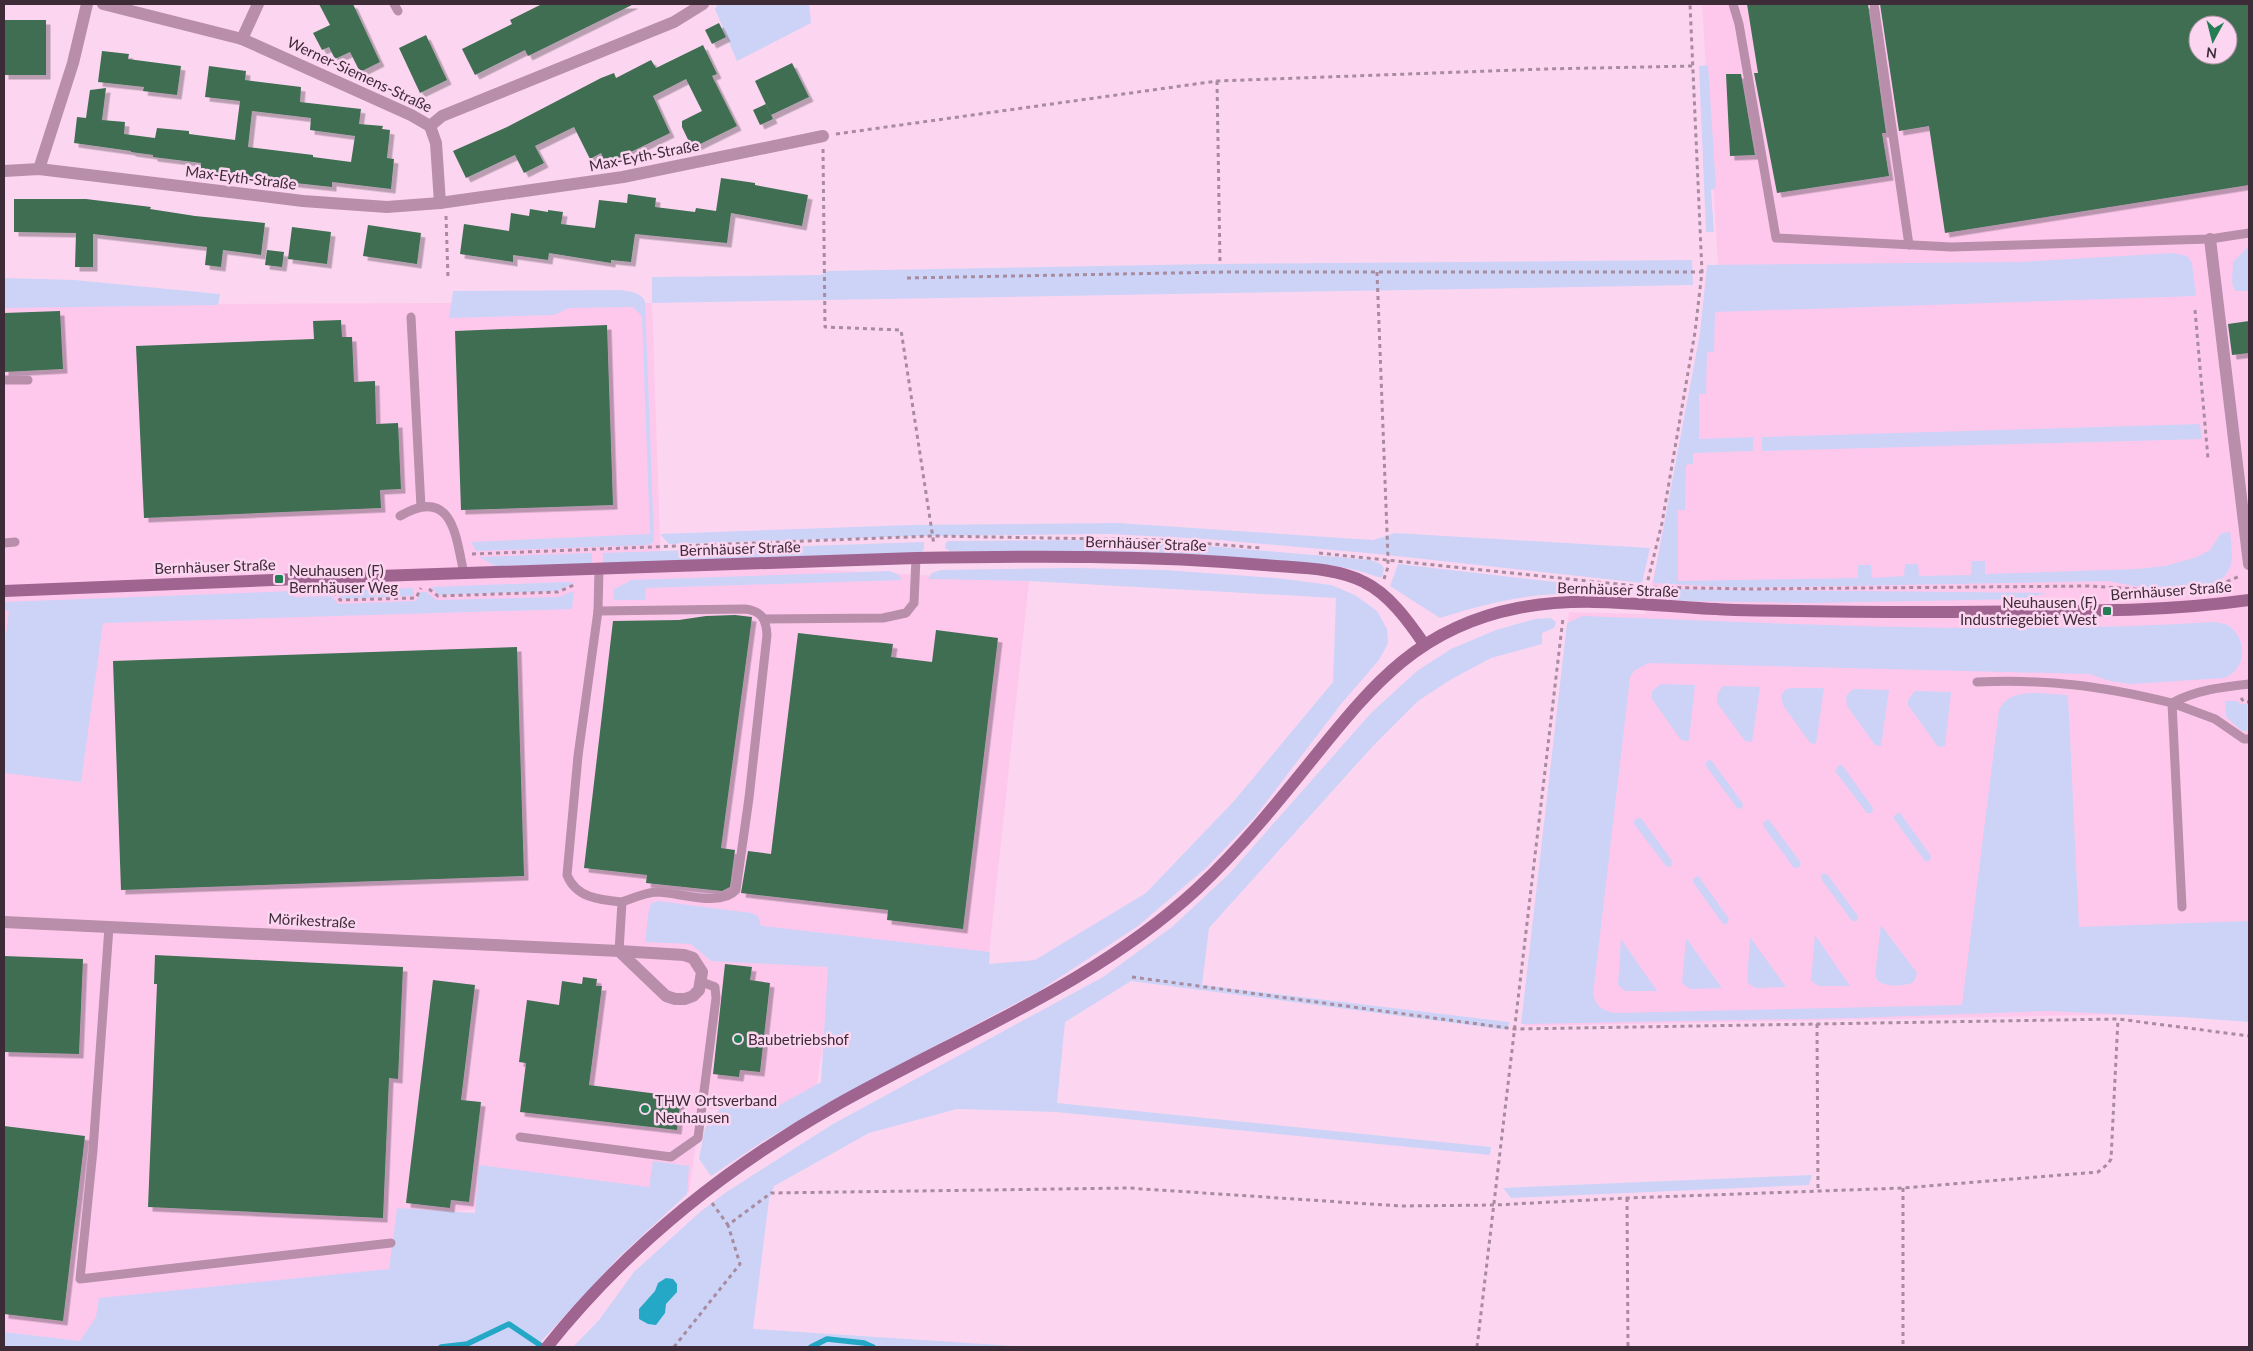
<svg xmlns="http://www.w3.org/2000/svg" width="2253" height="1351" viewBox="0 0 2253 1351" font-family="Lato,sans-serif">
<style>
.built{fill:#fec8ed;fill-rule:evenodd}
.green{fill:#ccd3f7}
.water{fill:#24a8c6}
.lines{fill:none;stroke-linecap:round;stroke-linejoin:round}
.stream{stroke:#24a8c6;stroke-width:5.5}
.building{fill:#3f6e53;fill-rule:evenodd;filter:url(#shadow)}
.path{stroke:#a88b9f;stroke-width:3;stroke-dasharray:4 4;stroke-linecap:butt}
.lane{stroke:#b88eab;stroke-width:9}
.street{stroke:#b88eab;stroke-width:12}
.secondary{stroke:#a06490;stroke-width:12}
.poi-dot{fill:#257e53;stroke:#fcd6f0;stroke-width:2}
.labels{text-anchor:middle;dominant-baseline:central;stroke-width:5;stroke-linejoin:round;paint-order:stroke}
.street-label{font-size:15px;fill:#3d2b38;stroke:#fcd6f0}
.poi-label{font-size:15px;fill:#3d2b38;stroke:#fcd6f0;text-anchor:start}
</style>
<defs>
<filter id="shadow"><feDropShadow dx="4.5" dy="4.5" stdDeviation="0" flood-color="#0004"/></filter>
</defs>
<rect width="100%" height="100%" fill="#fcd6f0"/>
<!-- built -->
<g class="built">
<path d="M1702 4H2249V1017L2200 1013 1524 1026 1569 612 1645 614 1719 282ZM2198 25H2228V55H2198Z"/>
<polygon points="443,303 652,303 661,567 721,564 1029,581 988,964 837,958 812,1113 701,1109 689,1192 405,1215 405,1271 80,1341 4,1332 4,305"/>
</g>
<!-- green -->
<g class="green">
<polygon points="718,4 809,4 811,23 737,61 715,9"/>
<polygon points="1708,65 1716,188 1711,190 1714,232 1706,232 1699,66"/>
<polygon points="2249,246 2249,291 2235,291 2232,283 2233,262"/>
<path d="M2173 253 2187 256 2192 263 2196 296 1715 312 1714 352H1707L1706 394H1699V439L1753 437V451L1693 453V464L1686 465 1685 510H1678V581L1858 578V565H1871L1872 578 1904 576 1905 564H1918L1919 576 1971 575 1972 561H1985V574L2137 569 2165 566 2197 557 2210 550 2221 533 2230 532C2231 545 2235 561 2227 573 2209 602 2134 586 2107 581L1744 588 1653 583 1700 333 1707 265 2020 262Z"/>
<polygon points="1692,260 1693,285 652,303 652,277 821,275 828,271 1211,264"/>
<polygon points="4,278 74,280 220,294 218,305 4,308"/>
<path d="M621 290C631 292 640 292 645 301L654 541 649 545 476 551 471 542 650 534 642 316 633 307 569 308 554 315 449 318 453 291Z"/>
<polygon points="2200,424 2202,439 1762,451 1762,437"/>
<polygon points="1118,523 1373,540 1395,533 1650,548 1642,583 1378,554 1207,539 1108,534 919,536 669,544 660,534 913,525"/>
<path d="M1093 540 1197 545 1371 560 1381 564 1384 568 1382 577H1378C1338 562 1295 562 1254 559 1153 551 1051 551 950 551L945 548 946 543 948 541Z"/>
<polygon points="924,542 924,549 921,553 603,564 603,553"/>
<polygon points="592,553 592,564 495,566 479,557"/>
<path d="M1398 564 1633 591 1631 599C1610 598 1587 594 1566 594 1523 594 1481 605 1440 618L1390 586Z"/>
<polygon points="1072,568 1164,570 1276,578 1331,585 1355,595 1377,611 1387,629 1388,643 1379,660 1341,704 1254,818 1207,867 1138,926 1039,991 844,1094 762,1142 711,1176 699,1159 705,1128 723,1105 776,1107 821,1082 828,967 711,961 691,944 645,942 649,908 652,903 658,901 751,913 758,916 761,926 990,952 989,964 1035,960 1146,893 1234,801 1333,682 1336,598 1029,581 928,579 932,573 941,570"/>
<polygon points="890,571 899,575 902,580 646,588 645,600 613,600 614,589 632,580"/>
<polygon points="565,582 575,583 557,591 439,595 431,587"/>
<polygon points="413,588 414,595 411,596 341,599 338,591"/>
<polygon points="1654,589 2047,593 2023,599 1812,603 1686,601 1658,598"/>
<polygon points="293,591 294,597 332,596 338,604 416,601 420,592 427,592 436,600 559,597 574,591 572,609 103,623 81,782 4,773 4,650 9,611 4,611 4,602"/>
<path d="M1583 616C1793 624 2004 635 2214 622 2219 623 2225 623 2229 626 2249 641 2246 671 2223 678L2131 684 2110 681 2089 674 1649 663 1635 670 1630 677 1593 995C1597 1007 1602 1010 1614 1013L1962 1005 1999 710C2011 685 2046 695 2068 695L2079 927 2249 921V1022L2182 1017 2047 1011 1855 1018 1521 1024 1567 623Z"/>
<polygon points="1551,618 1556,622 1554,628 1542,633 1542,644 1491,658 1450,680 1418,701 1372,747 1209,928 1202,985 1509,1022 1508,1030 1131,981 1065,1022 1057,1103 1491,1147 1490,1155 1056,1112 957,1109 869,1133 774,1186 769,1199 753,1329 1030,1347 573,1347 599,1320 634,1272 700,1212 725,1193 833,1124 1103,977 1172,927 1230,873 1371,713 1417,671 1451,649 1496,630 1535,619"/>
<polygon points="1661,684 1695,685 1689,740 1687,741 1681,740 1652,699 1652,691"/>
<polygon points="1723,686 1760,687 1752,742 1745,741 1717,703 1717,694"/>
<polygon points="1791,688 1824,688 1816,744 1810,743 1783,705 1781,696 1785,690"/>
<polygon points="1853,689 1889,690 1881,746 1875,745 1847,706 1846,696"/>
<polygon points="1915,691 1951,692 1945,746 1938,747 1908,705 1908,700"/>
<polygon points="2225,701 2237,701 2241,704 2247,704 2247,731 2242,731 2226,717"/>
<polygon points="1709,760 1712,761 1743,804 1742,809 1737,808 1706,766 1706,763"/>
<polygon points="1839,765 1842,765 1873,808 1872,813 1867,813 1835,771"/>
<polygon points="1898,813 1900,813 1931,856 1930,861 1925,861 1894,819 1894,816"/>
<polygon points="1638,818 1641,818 1672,861 1671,867 1666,866 1634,824 1634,821"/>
<polygon points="1767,820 1769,820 1801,863 1799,868 1794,868 1763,826 1763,823"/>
<polygon points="1822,874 1827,874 1858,916 1857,921 1852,921 1821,879"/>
<polygon points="1697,876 1699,877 1729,919 1727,924 1723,924 1693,882 1693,879"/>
<path d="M1881 925 1917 973 1914 982C1905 986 1885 988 1877 980L1875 975Z"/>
<polygon points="1815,935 1850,986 1819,986 1811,981"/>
<polygon points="1750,937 1786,987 1755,988 1747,982"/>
<polygon points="1686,938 1722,988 1690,989 1682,983"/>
<polygon points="1621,939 1657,991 1625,991 1618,985"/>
<polygon points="653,1161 689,1166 687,1194 618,1258 536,1347 4,1347 4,1332 80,1341 96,1317 99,1298 389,1269 397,1208 475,1213 479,1165 649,1187"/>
<polygon points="1812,1175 1809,1185 1511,1198 1503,1188"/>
</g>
<!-- water -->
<polygon class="water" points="666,1278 673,1279 677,1284 677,1292 666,1304 665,1313 656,1325 648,1324 639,1319 639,1309 655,1291 658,1283"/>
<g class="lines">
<!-- stream -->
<g class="stream">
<polyline points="441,1347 467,1344 509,1324 543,1347"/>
<polyline points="811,1347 827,1339 864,1343 873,1347"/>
</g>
</g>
<!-- building -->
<g class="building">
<polygon points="319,4 353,4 380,62 360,72 350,52 335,59 329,47 322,50 313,33 330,25"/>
<polygon points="542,4 634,4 528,56 525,50 475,75 462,49 512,24 510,20"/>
<polygon points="1747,4 1868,4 1886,133 1882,133 1889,176 1777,193 1754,73 1758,73"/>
<path d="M1880 4H2249V185L1945 233 1929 126 1899 131ZM2198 25H2228V55H2198Z"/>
<rect x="4" y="20" width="42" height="55"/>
<polygon points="719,23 726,37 712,44 705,30"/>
<polygon points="426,35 447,80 420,93 399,48"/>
<polygon points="703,45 717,74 712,76 737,126 692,148 682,127 682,121 702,111 686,79 653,96 670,133 606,164 601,153 590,159 574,127 535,146 544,163 524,173 515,155 466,178 453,151 507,127 601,78 614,73 616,78 651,60 656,68"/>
<polygon points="102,51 129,54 128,59 181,66 177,95 143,91 144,87 98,82"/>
<polygon points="792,63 809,97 771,115 755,81"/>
<path d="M209 66 246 71 245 80 301 87 300 102 361 109 359 124 383 126 382 129 390 130 387 158 394 159 391 189 332 182V187L249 178 200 170 201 163 153 157V155L131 152V151L74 143 77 117 86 118 90 90 106 88 102 120 125 122 124 134 155 138 157 128 189 131V134L235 140 240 101 205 97ZM252 111 311 118 310 130 355 136 351 162 313 157V155L248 147Z"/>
<polygon points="1726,74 1741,74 1755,155 1730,156"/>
<polygon points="766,104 773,119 760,125 753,110"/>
<polygon points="721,178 755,183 755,185 808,195 802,226 731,213 727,243 635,234 631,262 611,260 611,263 549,253 548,260 513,255 513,262 460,254 464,224 509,231 511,213 529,216 530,209 548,212 548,210 563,212 561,224 595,228 599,200 627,203 628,194 656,198 655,207 695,212 696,208 716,211"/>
<polygon points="14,199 86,199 151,207 150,209 195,216 265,223 261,255 223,250 221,267 205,265 207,247 93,234 93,267 75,267 76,233 14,232"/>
<polygon points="368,225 421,233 417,264 363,256"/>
<polygon points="292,227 331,232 327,264 288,259"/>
<polygon points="267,250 284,252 282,267 265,265"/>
<polygon points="60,311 63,369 4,372 4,313"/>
<polygon points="341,320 342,337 352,337 354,382 375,381 376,424 398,423 401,489 380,490 381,508 144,518 136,346 314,339 313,321"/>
<polygon points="2249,321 2249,353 2232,355 2228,324"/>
<polygon points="607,325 613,505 461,510 455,331"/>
<polygon points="735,615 752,617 721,848 735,850 730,887 722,891 646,883 647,875 584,868 613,621 679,620 706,616"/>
<polygon points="936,630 998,638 963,929 887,920 888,910 741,893 748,851 771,854 798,633 893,644 891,657 932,662"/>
<polygon points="517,647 524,876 121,890 113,661"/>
<polygon points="155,955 403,967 398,1079 389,1078 383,1218 148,1207 157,984 154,984"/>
<polygon points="4,956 83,959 79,1054 4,1052"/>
<polygon points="725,964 752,967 750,980 770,983 760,1072 740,1070 739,1077 713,1074"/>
<polygon points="583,977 597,979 596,986 602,986 589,1085 681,1097 677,1130 520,1112 526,1063 519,1062 527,1000 559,1005 562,981 582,984"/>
<polygon points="433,980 475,985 461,1100 481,1102 469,1202 451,1200 450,1208 406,1203"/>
<polygon points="4,1126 85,1136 63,1321 4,1314"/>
</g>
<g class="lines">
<!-- path -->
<g class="path">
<polyline points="1217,81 1220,264"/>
<polyline points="836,134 1217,81 1544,69 1694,66"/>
<polyline points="823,149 825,327 901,330 934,545"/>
<polyline points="446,216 448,278"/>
<polyline points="1377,272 1388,558 1388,567 1384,579"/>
<polyline points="907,278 1226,272 1702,272"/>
<polyline points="2195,310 2208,459"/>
<polyline points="1319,553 1646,587 1750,589 2089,586 2166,591"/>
<polyline points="472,554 933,536 1163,540 1261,548"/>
<polyline points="1646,588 1662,523 1695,332 1702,272 1690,4"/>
<polyline points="2212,588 2240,576"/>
<polyline points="429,589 438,596 558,592 574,585"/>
<polyline points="334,592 340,600 416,598 421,588"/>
<polyline points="2241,698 2244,702 2249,702"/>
<polyline points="1132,977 1515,1029 2118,1019 2249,1036"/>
<polyline points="1817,1024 1818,1191"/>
<polyline points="1903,1188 1903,1347"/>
<polyline points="1627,1198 1628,1347"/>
<polyline points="712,1203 728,1225"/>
<polyline points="674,1347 740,1264 728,1225 771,1193 1129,1188 1400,1206 1495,1205 1627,1198 1903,1188 2098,1172 2108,1164 2111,1159 2118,1019"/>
<polyline points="1477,1347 1563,618"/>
</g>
<!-- lane -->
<g class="lane">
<polyline points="394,4 398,11"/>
<polyline points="1733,4 1739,24 1776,238 1951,247 2210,239 2249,233"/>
<polyline points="1874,4 1909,245"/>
<polyline points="411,317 421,507"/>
<polyline points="4,380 28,380"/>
<path d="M400 516C453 485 456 537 464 574"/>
<polyline points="4,543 15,542"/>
<path d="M599 569 598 611 578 756 567 875C576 898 600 900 622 902L619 951"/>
<path d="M598 611 745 609C762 611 766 619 767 635L749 798 736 890C720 908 678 892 656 892 644 893 633 898 622 902"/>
<polyline points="764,619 883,618 906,613 914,603 916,558"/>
<path d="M1977 682C2049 679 2102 686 2172 703 2196 690 2222 687 2249 684"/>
<polyline points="2182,907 2172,703 2215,719 2244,739 2249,739"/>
<polyline points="109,927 93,1150 80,1279 391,1243"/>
<polyline points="520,1137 671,1157 698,1138 716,998 715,987 702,982"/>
</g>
<!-- street -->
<g class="street">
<polyline points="103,4 242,39 411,115 430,126"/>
<polyline points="242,39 258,4"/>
<polyline points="430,126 442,116 674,22 703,4"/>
<polyline points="430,126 436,143 440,203"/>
<polyline points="39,169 73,63 87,4"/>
<polyline points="4,171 39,169 303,201 387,207 440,203 623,177 823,136"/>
<polyline points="2210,239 2249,564"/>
<polyline points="4,922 619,951 684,955 693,958 702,972 699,990 693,996 685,999 675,999 666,996 619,951"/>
</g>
<!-- secondary -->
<g class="secondary">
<path d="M4 591 349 577 916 558C1032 556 1148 555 1264 565 1296 568 1335 567 1364 582 1389 594 1409 622 1424 644"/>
<path d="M547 1347C625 1249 724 1169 833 1107 956 1037 1092 986 1197 889 1241 848 1278 802 1315 756 1374 683 1420 627 1518 608 1589 594 1663 608 1735 610 1834 612 1933 613 2032 611 2105 611 2177 610 2249 600"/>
</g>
</g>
<!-- markers -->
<g class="poi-dot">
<rect x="274" y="574" width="10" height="10" rx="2.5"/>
<rect x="2102" y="606" width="10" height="10" rx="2.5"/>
<circle cx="738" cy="1039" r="5"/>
<circle cx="645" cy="1109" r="5"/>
</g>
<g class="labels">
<!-- street labels -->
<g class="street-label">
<text transform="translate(360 74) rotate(25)">Werner-Siemens-Straße</text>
<text transform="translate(644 155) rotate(-11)">Max-Eyth-Straße</text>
<text transform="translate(241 177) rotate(7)">Max-Eyth-Straße</text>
<text transform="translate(1146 543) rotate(2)">Bernhäuser Straße</text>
<text transform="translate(740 548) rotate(-2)">Bernhäuser Straße</text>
<text transform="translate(215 566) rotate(-2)">Bernhäuser Straße</text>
<text transform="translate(1618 589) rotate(2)">Bernhäuser Straße</text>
<text transform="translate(2171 590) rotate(-4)">Bernhäuser Straße</text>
<text transform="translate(312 920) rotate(3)">Mörikestraße</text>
</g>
<!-- poi labels -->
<g class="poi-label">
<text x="289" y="570">Neuhausen (F)<tspan x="289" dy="17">Bernhäuser Weg</tspan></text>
<text x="2097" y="602" text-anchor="end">Neuhausen (F)<tspan x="2097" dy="17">Industriegebiet West</tspan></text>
<text x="748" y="1039">Baubetriebshof</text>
<text x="655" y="1100">THW Ortsverband<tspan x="655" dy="17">Neuhausen</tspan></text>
</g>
</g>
<!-- border -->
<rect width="2253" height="1351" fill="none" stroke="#3d2b38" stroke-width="10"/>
<!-- north arrow -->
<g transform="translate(2213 40) rotate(187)"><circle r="24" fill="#fcd6f0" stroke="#b092a6"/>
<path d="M0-4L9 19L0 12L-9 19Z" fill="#257e53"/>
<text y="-8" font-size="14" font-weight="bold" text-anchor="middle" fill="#3d2b38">N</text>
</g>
</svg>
